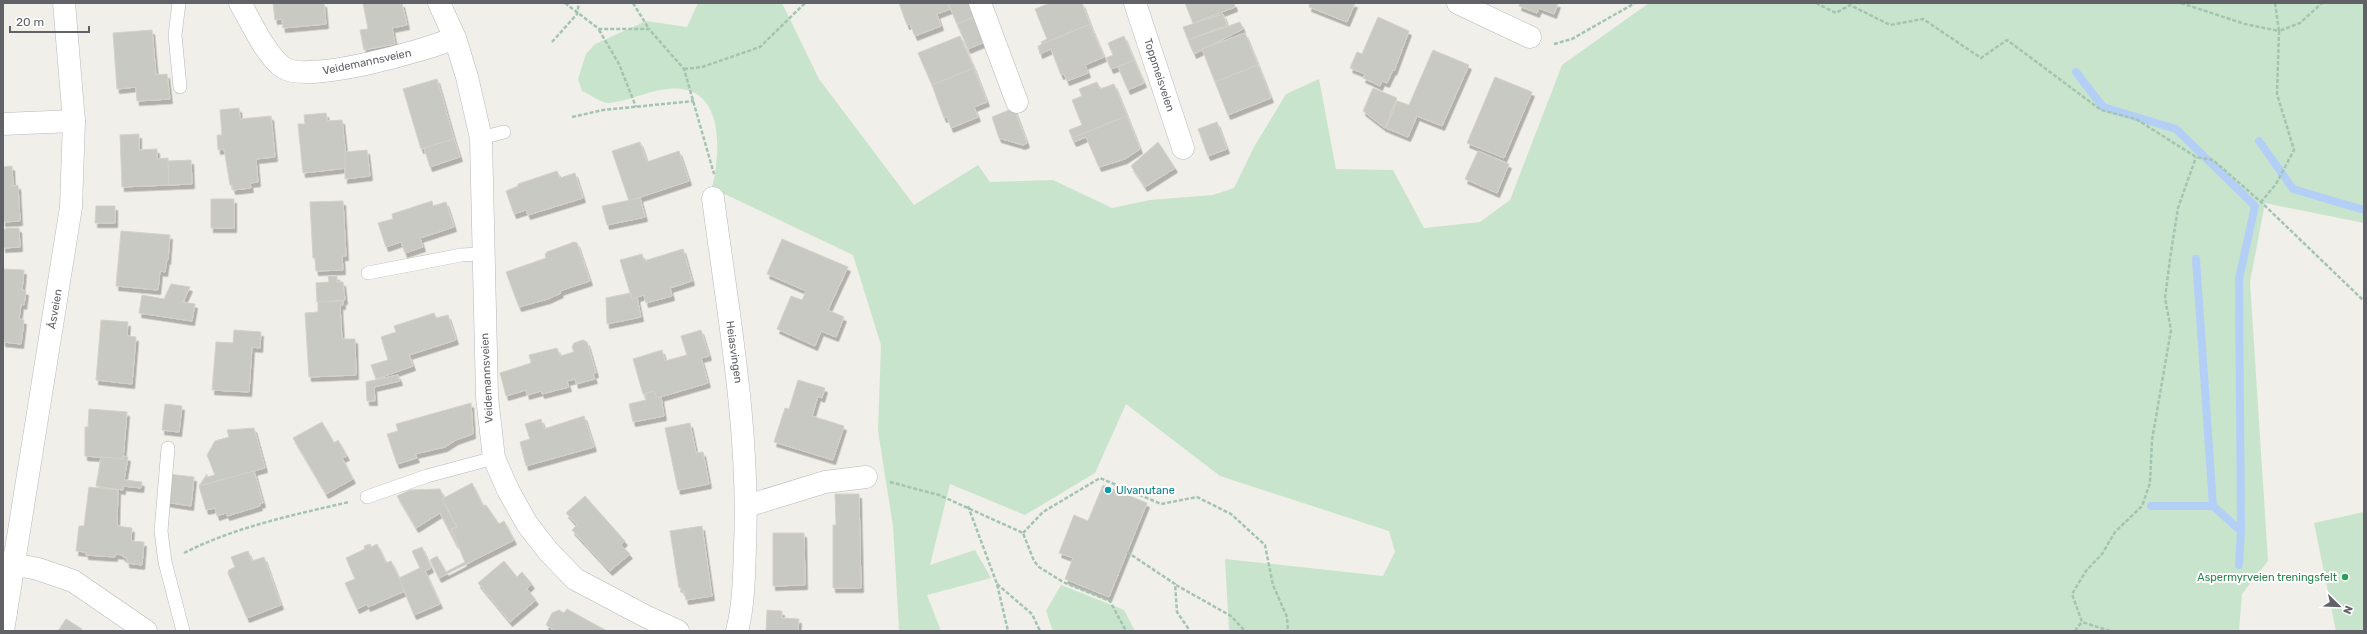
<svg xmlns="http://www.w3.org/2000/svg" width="2367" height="634" viewBox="0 0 2367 634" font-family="Rubik,sans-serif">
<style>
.green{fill:#c9e4cd}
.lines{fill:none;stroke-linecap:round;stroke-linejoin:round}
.stream{stroke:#b4cff5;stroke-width:8}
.building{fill:#c8c9c3;stroke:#d4d2c8;filter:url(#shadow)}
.lane-casing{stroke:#b5b7bb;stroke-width:14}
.street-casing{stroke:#b5b7bb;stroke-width:23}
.secondary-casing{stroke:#b7b9be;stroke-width:23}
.path{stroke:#a3c4b1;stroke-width:2.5;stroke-dasharray:4 2;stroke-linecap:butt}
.lane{stroke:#fff;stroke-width:13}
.street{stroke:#fff;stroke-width:22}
.secondary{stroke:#fff;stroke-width:22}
.culture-dot{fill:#0f9aa8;stroke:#fff;stroke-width:1.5}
.leisure-dot{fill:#2e9e5b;stroke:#fff;stroke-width:1.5}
.labels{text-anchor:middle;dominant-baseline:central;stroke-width:4;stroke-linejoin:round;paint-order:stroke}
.street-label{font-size:11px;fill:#606267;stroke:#fff}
.culture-label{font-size:11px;fill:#0d838f;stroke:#fff;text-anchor:start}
.leisure-label{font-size:11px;fill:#27864d;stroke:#fff;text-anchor:end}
</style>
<defs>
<filter id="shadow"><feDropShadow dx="2.5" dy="4.5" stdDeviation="0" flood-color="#0004"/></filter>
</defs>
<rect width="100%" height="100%" fill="#f0efe9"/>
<!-- green -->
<g class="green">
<path d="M698 3H782L819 79 914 205 978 165 990 182 1053 180 1112 208 1150 200 1213 195 1234 188 1254 147 1286 94 1319 79 1336 169 1393 170 1424 228 1480 222 1510 200 1562 65 1649 3H2364V223L2265 203 2250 282 2268 561 2242 594 2239 631H1229L1225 559 1383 576 1395 552 1389 531 1220 476 1126 404 1095 473 1025 515 950 484 930 565 975 550 991 578 927 595 941 631H899L893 526 878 431 881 345 853 255 712 188C722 146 724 77 660 90 648 92 617 104 607 103 600 102 589 94 582 91L578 79 586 54 595 44 646 21 687 27Z"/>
<polygon points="2364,512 2364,631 2336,631 2314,523"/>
<polygon points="1061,585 1124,610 1135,631 1053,631 1046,611"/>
</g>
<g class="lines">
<!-- stream -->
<g class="stream">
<polyline points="2076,72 2103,107 2176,129 2255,206 2239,279 2241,531 2239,565"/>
<polyline points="2259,141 2293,189 2364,210"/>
<polyline points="2196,259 2213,506"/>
<polyline points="2151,506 2213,506 2241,531"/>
</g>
</g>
<!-- building -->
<g class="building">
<polygon points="273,3 324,3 326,24 283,28 282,19 275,20"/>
<polygon points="363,3 402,3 407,25 392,28 395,44 364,50 360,30 368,29"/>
<polygon points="899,3 948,3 950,9 937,14 941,26 915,36 910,24 907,25"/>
<polygon points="948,3 972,3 977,16 957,24"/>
<polygon points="1050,3 1082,3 1090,24 1042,44 1041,42 1047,39 1035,9"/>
<polygon points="1185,3 1234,3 1235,7 1193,23"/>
<polygon points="1310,3 1355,3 1347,22 1309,7"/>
<polygon points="1520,3 1558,3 1554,14 1539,8 1537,13 1519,6"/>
<polygon points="1223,14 1227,25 1188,40 1183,27"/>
<polygon points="977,16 987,41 968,49 957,24"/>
<polygon points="1378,17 1409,31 1394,71 1393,70 1387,83 1382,81 1380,86 1363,78 1365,74 1350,68 1357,52 1362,54"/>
<polygon points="1240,22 1243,29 1194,54 1188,40"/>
<polygon points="1090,24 1104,57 1085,65 1088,73 1067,81 1064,74 1061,75 1051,49 1040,54 1038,46"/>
<polygon points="152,30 156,75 167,74 170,99 137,101 136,87 117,89 113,33"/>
<polygon points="1245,33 1258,65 1215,82 1202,49"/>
<polygon points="960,36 974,68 932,85 918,53"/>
<polygon points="1124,36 1134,60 1111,69 1106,58 1113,55 1108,43"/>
<polygon points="1433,50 1469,65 1442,126 1417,116 1408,137 1386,128 1397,101 1409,105"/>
<polygon points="1134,60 1144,83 1128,90 1118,67"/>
<polygon points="1258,65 1271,98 1228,115 1215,82"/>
<polygon points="974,68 987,102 974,107 978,117 951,128 947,117 944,118 932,85"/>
<polygon points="1495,77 1532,92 1504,158 1467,143"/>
<polygon points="437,79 454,139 421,149 403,89"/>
<polygon points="1097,82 1100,89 1114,84 1127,116 1072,138 1069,130 1082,125 1072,100 1082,96 1079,89"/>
<polygon points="1373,88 1397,98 1385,128 1363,111"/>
<polygon points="239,108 240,119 271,116 275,157 256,159 258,182 250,183 251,188 233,190 232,185 230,185 224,149 218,150 217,135 222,135 220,110"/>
<polygon points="1014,108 1027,143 1023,145 999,138 992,117"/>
<polygon points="326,113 327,121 342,120 347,168 303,173 298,124 305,124 304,115"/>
<polygon points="1127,116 1140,149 1125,159 1099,167 1086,137 1074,142 1072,138"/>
<polygon points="1217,122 1227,149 1208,156 1198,129"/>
<polygon points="139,134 139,150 157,149 157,159 168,158 169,185 122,187 120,135"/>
<polygon points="454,139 460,157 430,167 424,148"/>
<polygon points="640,142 647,162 679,151 689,181 629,201 612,151"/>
<polygon points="1158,142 1175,168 1145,187 1131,166"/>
<polygon points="367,150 370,176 345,179 345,152"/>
<polygon points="1478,151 1509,164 1497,193 1465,179"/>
<polygon points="191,160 192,184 169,185 168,161"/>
<polygon points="12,166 13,186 18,185 20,221 3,222 3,167"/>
<polygon points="557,171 560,178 575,173 583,198 528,215 526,210 514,214 506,191 518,186 518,184"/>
<polygon points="640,198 645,217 607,225 602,206"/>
<rect x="211" y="199" width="23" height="29"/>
<polygon points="343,201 346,256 342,256 343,270 316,271 315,258 313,258 310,202"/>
<polygon points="432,201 433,206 446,202 454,227 420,238 423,247 405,253 401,242 386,247 378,223 393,219 392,214"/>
<polygon points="96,206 115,206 115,223 95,223"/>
<polygon points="7,228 19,228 20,247 3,248 3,230"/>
<polygon points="121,231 170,235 168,260 167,259 165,272 160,271 158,290 116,286"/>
<polygon points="782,239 848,267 828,310 844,317 836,337 821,331 815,346 777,329 791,296 802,300 806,291 767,274"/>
<polygon points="574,242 577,243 590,281 560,291 561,293 548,299 519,307 506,272 546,258 545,254 547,252"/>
<polygon points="683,249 692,281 670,288 672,296 646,303 644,295 632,299 620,260 642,254 644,261"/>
<polygon points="3,269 24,270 22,290 26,291 24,305 21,304 19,319 24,320 21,344 3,342"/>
<polygon points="328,276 337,276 337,282 343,282 345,300 317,302 316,283 329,282"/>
<polygon points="171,284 190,287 183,302 195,304 192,321 139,313 142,295 164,299"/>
<polygon points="630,293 632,299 637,297 641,317 607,324 606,298"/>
<polygon points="343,301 343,305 340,305 342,339 355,339 356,375 309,377 305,313 318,312 318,302"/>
<polygon points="434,313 436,318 448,315 456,340 409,355 413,366 376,379 371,365 388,360 381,337 396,332 394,326"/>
<polygon points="101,320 128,322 127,336 136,337 132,384 96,380"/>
<polygon points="234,330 261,332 260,348 252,347 249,392 212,390 216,342 233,343"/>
<polygon points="701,330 709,356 701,358 708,383 657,398 654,391 643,394 633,359 662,350 665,361 687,355 681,336"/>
<polygon points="583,340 587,342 596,373 593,374 595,379 576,384 575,379 567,381 569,387 542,394 541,391 527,395 526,390 506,396 500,373 531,363 529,355 557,348 560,356 574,352 572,347 574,343"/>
<polygon points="398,375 400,381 374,387 375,401 367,401 366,382"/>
<polygon points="798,380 825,388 822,398 818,396 812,416 844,426 833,460 774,442 785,408 789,409"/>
<polygon points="654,391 657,398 661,397 664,416 633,422 629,404 646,400 645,394"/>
<polygon points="471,403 473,434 456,440 445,447 415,454 417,458 397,464 387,434 398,431 396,424"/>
<polygon points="165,404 182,406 179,432 162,430"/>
<polygon points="89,409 127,412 123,459 85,456 85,427 88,427"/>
<polygon points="584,416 594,447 526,466 520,442 530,439 525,424 541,419 544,429"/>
<polygon points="322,422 334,443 338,440 347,456 342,458 353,479 326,494 293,438"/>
<polygon points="690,423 696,453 703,452 709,484 678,490 665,428"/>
<polygon points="254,428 265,468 199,486 207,474 207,477 215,475 207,455 215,441 229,437 227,430"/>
<polygon points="123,456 128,457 124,480 142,482 141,488 123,486 123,490 96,486 101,457 123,459"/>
<polygon points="254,471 263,503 259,504 260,506 227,516 226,513 217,516 215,508 206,510 199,486"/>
<polygon points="168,474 194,477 191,506 165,502"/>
<polygon points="472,483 483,506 486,505 499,524 504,521 514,540 439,578 430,560 437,556 446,572 465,562 451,529 457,527 442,499"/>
<polygon points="1103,485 1147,503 1109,597 1065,579 1073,558 1059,553 1074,515 1088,521"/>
<polygon points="89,487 118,490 117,526 132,528 131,541 144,542 142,565 127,563 127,558 123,557 123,555 115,554 115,557 86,555 86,552 76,551 79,526 84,526"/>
<polygon points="440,489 444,498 442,499 457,527 451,529 458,543 456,544 440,513 416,528 397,496 410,490"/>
<polygon points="835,494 859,494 861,588 833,588 833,525 836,525"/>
<polygon points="585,496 625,541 621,545 630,554 610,571 572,530 577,525 566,513"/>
<polygon points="702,526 712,596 686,600 684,591 682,591 681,587 679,588 670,531"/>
<polygon points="773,533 804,533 805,585 773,586"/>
<polygon points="370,544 371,547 377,544 386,563 391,561 405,591 368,607 367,604 357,609 345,583 355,579 346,558 365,549 364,546"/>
<polygon points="422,547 431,568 425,571 440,604 414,615 399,578 420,568 412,551"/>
<polygon points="248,551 252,561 264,557 281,605 247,618 228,573 229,570 235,567 231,557"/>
<polygon points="504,561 517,577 522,572 532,584 527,589 536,600 510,622 478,583"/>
<polygon points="567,609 607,631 555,631 546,625 552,613 559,610 564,613"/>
<polygon points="767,610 782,611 782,618 799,619 798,631 766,631"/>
<polygon points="66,619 82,629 81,631 58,631"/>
</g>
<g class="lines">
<defs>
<g id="lane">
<polyline points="179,3 175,35 180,87"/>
<polyline points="481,138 504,132"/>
<polyline points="368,273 461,255 482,254"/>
<polyline points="168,448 161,531 165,562 183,631"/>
<polyline points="367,497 427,476 494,458"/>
</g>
<g id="street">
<path d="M240 3C251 22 266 56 284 68 309 84 426 50 455 38"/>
<polyline points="439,3 455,38 467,77 481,138 487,397 494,458 508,490 527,524 548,551 575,579 647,617 678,631"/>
<polyline points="980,3 1017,102"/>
<polyline points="1135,3 1183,148"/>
<polyline points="1458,3 1530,37"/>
<polyline points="3,124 74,121"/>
<path d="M713 198C728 314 750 430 745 547 744 575 744 604 737 631"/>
<polyline points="747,506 825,482 866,477"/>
<polyline points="3,562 38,569 73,581 146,631"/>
<polyline points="3,631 6,612"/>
</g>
<polyline id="secondary" points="6,612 71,207 74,121 64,3"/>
</defs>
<!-- lane casing -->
<use href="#lane" class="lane-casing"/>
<!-- street casing -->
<use href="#street" class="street-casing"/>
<!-- secondary casing -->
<use href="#secondary" class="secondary-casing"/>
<!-- path -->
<g class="path">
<polyline points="565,3 599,29 649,29 684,69 714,174"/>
<polyline points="633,3 649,29"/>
<polyline points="1816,3 1836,13 1850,5 1890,25 1923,19 1981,58 2007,40 2101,110 2136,119 2196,157 2213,160 2261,202 2364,301"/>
<polyline points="2181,3 2245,24 2279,31 2277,94 2294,150 2276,184 2261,202"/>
<polyline points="2275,3 2279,31 2300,23 2322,3"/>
<polyline points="599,30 619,64 636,107"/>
<polyline points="552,42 577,14 579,3"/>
<polyline points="1554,44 1572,39 1635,3"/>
<polyline points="684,69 702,67 760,47 805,3"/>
<polyline points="572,117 603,110 694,101"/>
<polyline points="890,482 939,495 1023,533 1034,561 1039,567 1063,582 1110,601 1126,631"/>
<polyline points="968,506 997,584 1008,631"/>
<polyline points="1023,533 1043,512 1100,478 1161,504 1197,497 1231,514 1265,545 1273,585 1287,617 1288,631"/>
<polyline points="1127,552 1175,584 1177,612 1190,631"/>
<path d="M184 553C235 527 293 515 349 502"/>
<polyline points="997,584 1032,614 1040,631"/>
<polyline points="1176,585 1231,616 1245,631"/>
<polyline points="2075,631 2082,622"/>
<polyline points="2110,631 2082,622 2072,594 2086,571 2102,554 2115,532 2142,506 2150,483 2152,440 2171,330 2165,298 2171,252 2178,208 2196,157"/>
</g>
<!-- lane -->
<use href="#lane" class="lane"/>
<!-- street -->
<use href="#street" class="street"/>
<!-- secondary -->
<use href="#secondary" class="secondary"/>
</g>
<!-- markers -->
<circle class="culture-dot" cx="1108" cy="490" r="4"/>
<circle class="leisure-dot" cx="2345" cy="577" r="4"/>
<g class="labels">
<!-- street labels -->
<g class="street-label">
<text transform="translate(367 62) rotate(-12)">Veidemannsveien</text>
<text transform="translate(1159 75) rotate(72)">Toppmeisveien</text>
<text transform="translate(55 309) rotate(-80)">Åsveien</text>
<text transform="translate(734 352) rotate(82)">Heiasvingen</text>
<text transform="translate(487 378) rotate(-93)">Veidemannsveien</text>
</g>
<!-- culture labels -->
<g class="culture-label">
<text x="1116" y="490">Ulvanutane</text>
</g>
<!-- leisure labels -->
<g class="leisure-label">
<text x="2337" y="577">Aspermyrveien treningsfelt</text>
</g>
</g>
<!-- border -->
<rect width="2367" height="634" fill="none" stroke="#606267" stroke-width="8"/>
<!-- north arrow -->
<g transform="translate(2339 606) rotate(113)" stroke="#ffffff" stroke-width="3" paint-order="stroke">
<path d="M0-3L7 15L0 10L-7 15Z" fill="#606267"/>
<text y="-6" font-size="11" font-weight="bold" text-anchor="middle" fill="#606267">N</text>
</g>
<!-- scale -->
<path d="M10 26v6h79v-6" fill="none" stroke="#606267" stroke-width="2"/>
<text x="16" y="26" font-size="12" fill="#606267" stroke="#ffffff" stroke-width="3" paint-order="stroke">20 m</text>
</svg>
